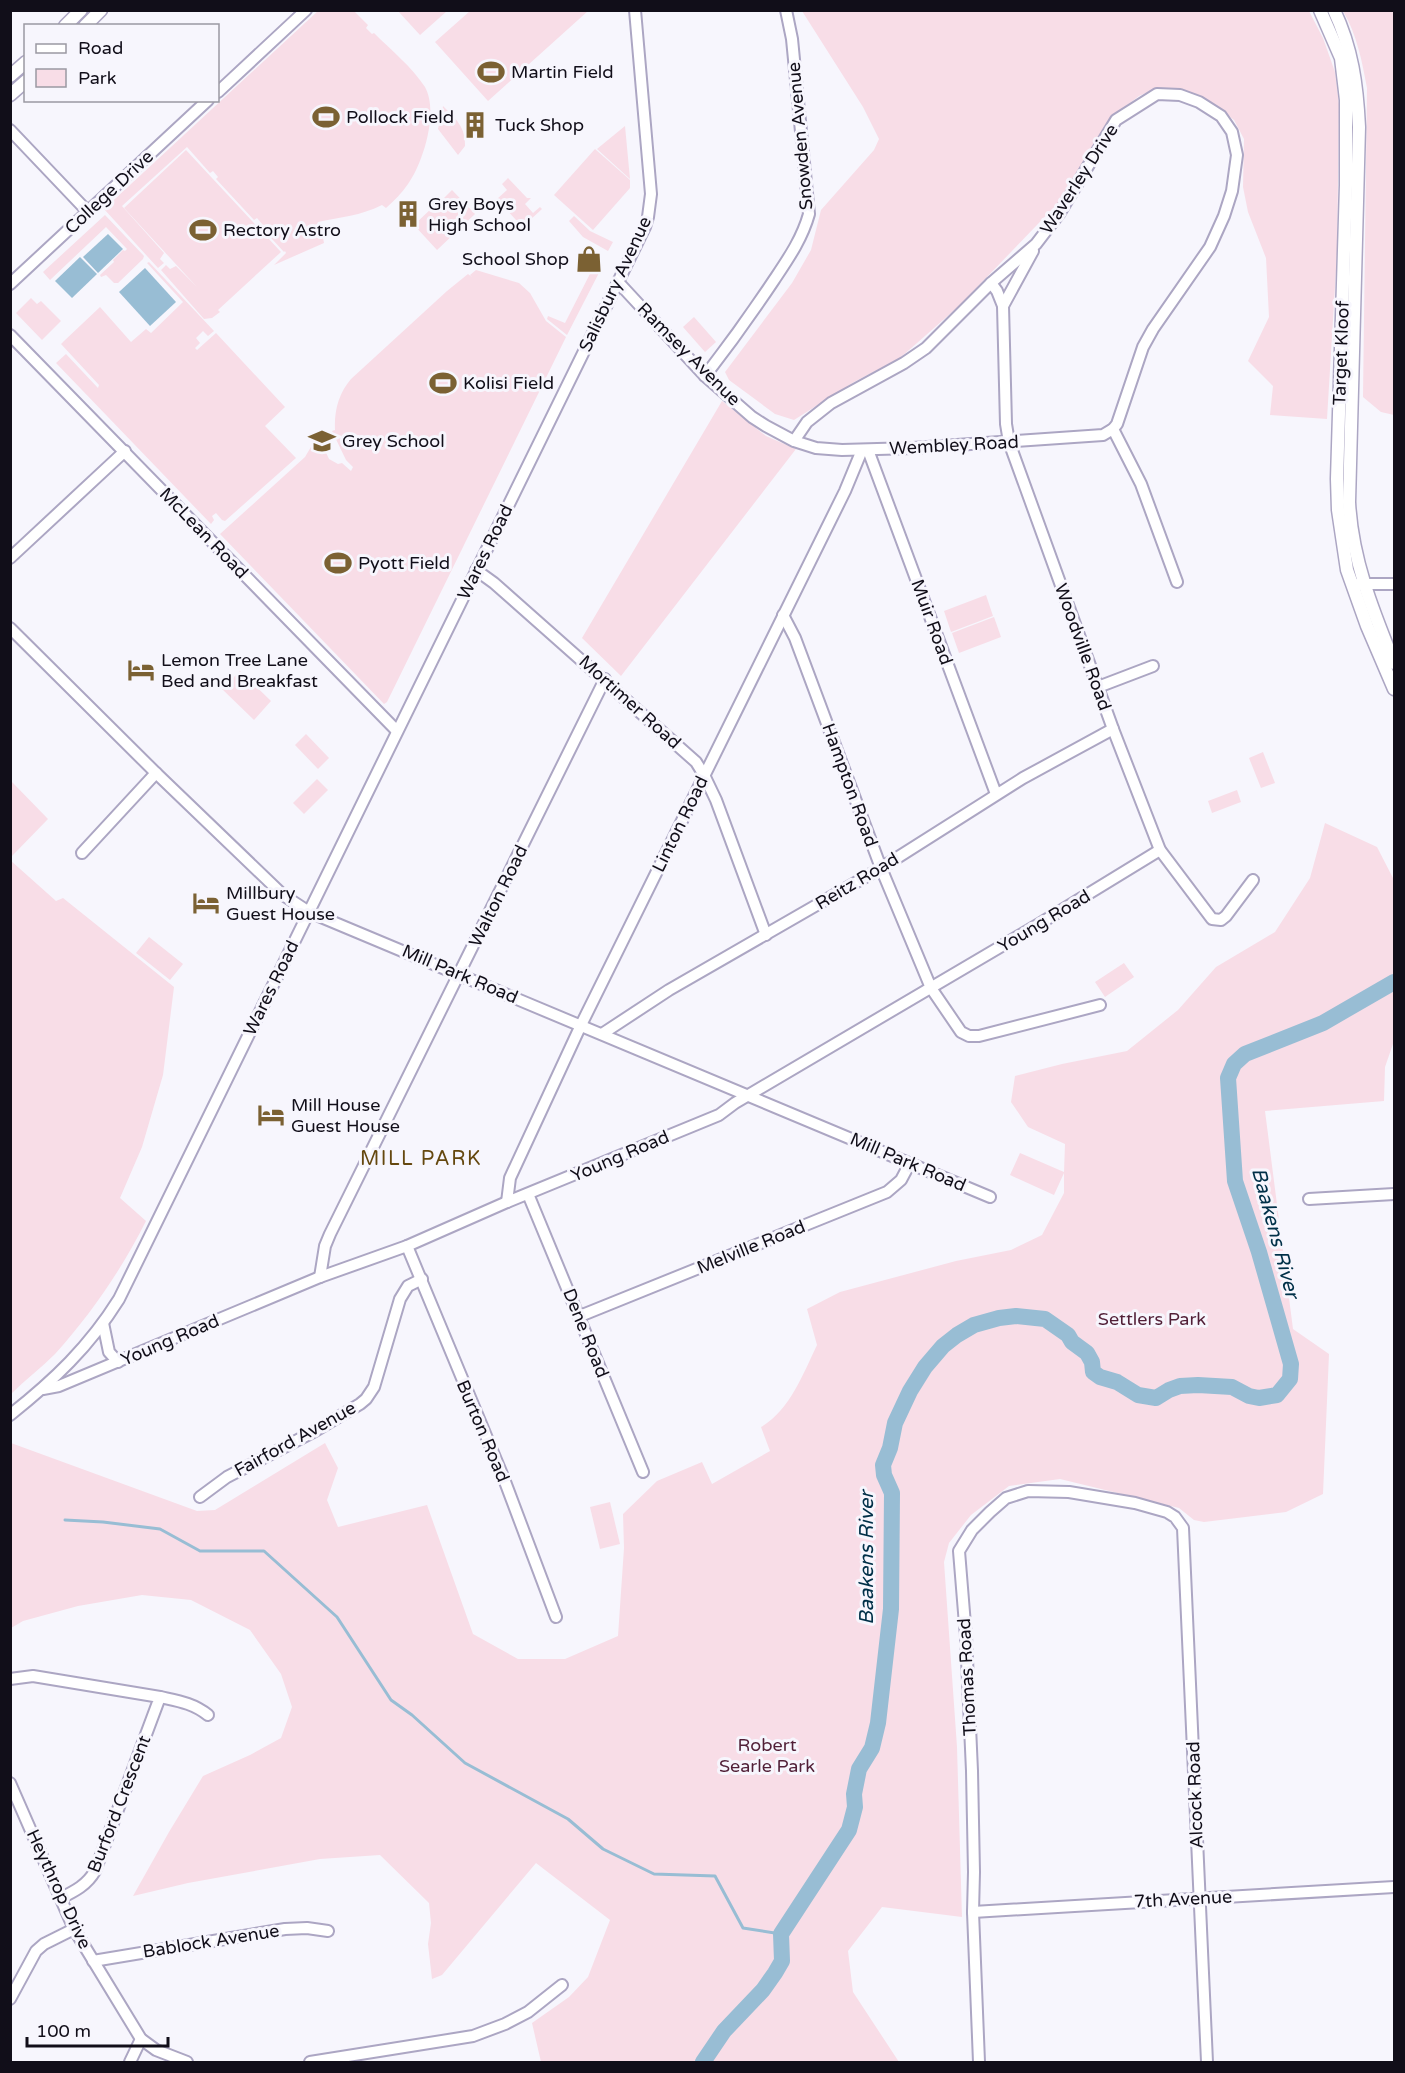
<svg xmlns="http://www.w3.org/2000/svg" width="1405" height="2073" viewBox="0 0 1405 2073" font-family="'Varela Round',sans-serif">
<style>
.green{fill:#f8dde7}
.water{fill:#98bdd4}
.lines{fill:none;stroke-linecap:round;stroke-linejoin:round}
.stream{stroke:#98bdd4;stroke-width:3}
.river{stroke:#98bdd4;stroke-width:16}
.minor-casing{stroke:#aca6c3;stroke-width:14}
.major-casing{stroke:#aca6c3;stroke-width:15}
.minor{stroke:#fff;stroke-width:10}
.major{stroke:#fff;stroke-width:12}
.labels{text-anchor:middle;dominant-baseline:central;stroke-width:6;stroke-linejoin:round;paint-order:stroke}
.poi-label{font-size:18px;fill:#110e19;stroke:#f7f6fd;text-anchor:start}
.street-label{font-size:18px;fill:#110e19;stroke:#f7f6fd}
.park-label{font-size:18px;fill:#511f37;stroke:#f7f6fd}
.neighbourhood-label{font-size:20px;letter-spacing:1.5px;fill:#65480f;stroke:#f7f6fd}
.water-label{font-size:20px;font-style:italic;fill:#003048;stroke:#f7f6fd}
</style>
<rect width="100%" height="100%" fill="#f7f6fd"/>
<!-- green -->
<g class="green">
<path d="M319 10 354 11 368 25 366 28 372 34 374 33C391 50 412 67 425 87 439 112 423 163 408 184 402 193 394 201 386 208L382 205C360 216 341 217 318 222L314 233 319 239 323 238 324 243 274 265 286 253 285 251 284 252 260 226 262 224 257 218 254 220 216 179 218 177 213 171 210 173 187 147 122 206 164 253 160 259 164 263 158 268 104 209Z"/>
<polygon points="398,11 447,11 420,35"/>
<polygon points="470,11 470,10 588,11 488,101 435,42"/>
<polygon points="802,11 1309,11 1323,38 1335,72 1339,104 1337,254 1327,419 1270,415 1273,386 1248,361 1269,317 1266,258 1248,212 1243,187 1244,139 1234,120 1219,108 1194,95 1176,90 1155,89 1139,96 1122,109 1107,125 1063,198 959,306 900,358 854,382 794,420 775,414 729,380 725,372 792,283 811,250 821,210 874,150 879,139 863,107"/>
<path d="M1343 11H1394V415L1381 412 1363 397 1367 88C1362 61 1357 35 1343 11Z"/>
<path d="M443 106C455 118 466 127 465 146L458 155 438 129Z"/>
<polygon points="625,126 630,179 597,149"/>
<polygon points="595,149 630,180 630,188 593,230 554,195"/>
<polygon points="186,150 281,252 218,310 220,312 212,318 204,319 161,270 166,265 170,269 176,266 197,287 124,208"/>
<polygon points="508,178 527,198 531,198 525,204 533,213 540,207 542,209 529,221 516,220 497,199 507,190 502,184"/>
<polygon points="452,190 475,214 437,250 414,225 432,208 433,209"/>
<polygon points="105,215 144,256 143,259 118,283 114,283 106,275 101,277 100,275 114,262 113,260 123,250 125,251 127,249 106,227 50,280 43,272"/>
<polygon points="574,216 590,231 613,242 608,251 583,237 569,221"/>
<polygon points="149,262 214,331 208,336 203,331 196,338 200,343 195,348 197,350 216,333 285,407 265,426 296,458 225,521 222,520 216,513 212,516 214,520 211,524 56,363 66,354 98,388 99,385 61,344 64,341 100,307 131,342 146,329 151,333 183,302 147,263"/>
<polygon points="596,262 603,265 567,335 547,319 548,316 565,323"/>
<path d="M476 270 519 283 530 293 546 321 566 337 387 702 384 704 220 534 305 457 318 435 329 459 338 464 342 463 351 471 353 467 346 460 332 431 335 430C334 410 339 393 351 379L447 291 468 274 472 277 470 275Z"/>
<polygon points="31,298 37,304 41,301 61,321 42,340 16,313"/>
<polygon points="694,317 716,342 705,352 683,327"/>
<polygon points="722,401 766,436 796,449 621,676 582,638"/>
<polygon points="986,595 993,616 951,632 944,611"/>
<polygon points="994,617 1001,637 959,653 952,633"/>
<polygon points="240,671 271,701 254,720 222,689"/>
<polygon points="306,734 329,758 318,769 295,745"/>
<polygon points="1263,752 1275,783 1261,788 1249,758"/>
<polygon points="317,779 328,790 304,814 293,803"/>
<polygon points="11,781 48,819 11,857 10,857"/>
<polygon points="1237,790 1241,802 1212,813 1208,801"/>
<path d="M1325 823 1377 847 1394 880V1041L1385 1067 1384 1101 1265 1111 1293 1329 1329 1354 1323 1494 1286 1512 1204 1522 1194 1520 1179 1508 1060 1479 1009 1486 971 1515 949 1543 944 1562 957 1747 962 1917 882 1907 848 1951 853 1992 899 2062H541L532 2023 569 1997 588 1977 610 1920 536 1863 442 1975 432 1979 428 1944 431 1923 429 1903 380 1855 320 1859 188 1883 133 1896 169 1832 203 1776 250 1755 281 1738 292 1707 281 1674 250 1630 191 1600 142 1595 78 1606 23 1621 11 1628V1443L197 1511 215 1510 325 1443 338 1468 327 1500 338 1527 427 1505 473 1634 518 1659H565L618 1636 624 1548 623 1514 657 1481 702 1462 712 1484 770 1451 761 1427C790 1410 803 1374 817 1345L807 1309 840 1292 956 1261 1011 1250 1042 1235 1064 1193V1173L1054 1195 1010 1175 1020 1153 1064 1172 1065 1144 1028 1127 1011 1102 1015 1076 1062 1064 1127 1051 1178 1010 1216 967 1275 932 1310 878Z"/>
<path d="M10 860 56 901 63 898 174 987 163 1075 142 1147 120 1198 146 1221C122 1269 91 1314 55 1354 41 1368 25 1380 11 1394Z"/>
<polygon points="149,937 183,964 170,980 136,953"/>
<polygon points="1124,963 1134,977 1105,997 1095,982"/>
<polygon points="610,1502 620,1544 600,1549 590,1507"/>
</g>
<!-- water -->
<g class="water">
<polygon points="108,234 123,249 98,273 83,257"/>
<polygon points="80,257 97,274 72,298 55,281"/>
<polygon points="145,268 176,302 150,326 119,292"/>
</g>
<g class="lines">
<!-- stream -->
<polyline class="stream" points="65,1520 103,1522 160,1529 200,1551 264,1551 337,1617 391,1700 412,1715 465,1763 568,1819 603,1849 654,1874 715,1876 743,1928 781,1934"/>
<!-- river -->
<polyline class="river" points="703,2062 724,2031 763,1990 775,1973 782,1961 781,1934 849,1830 855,1807 854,1794 859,1769 872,1748 878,1723 891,1609 892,1493 884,1475 883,1465 890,1448 895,1423 910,1391 925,1367 943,1346 957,1335 974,1325 999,1318 1016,1316 1045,1319 1068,1335 1072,1342 1087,1353 1092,1362 1093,1372 1100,1377 1117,1382 1138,1395 1156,1398 1169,1390 1180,1386 1198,1385 1232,1387 1249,1396 1259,1398 1277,1395 1290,1379 1291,1364 1259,1252 1235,1181 1228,1078 1234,1064 1245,1054 1323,1023 1394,982"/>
<defs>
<g id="minor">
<polyline points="218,92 306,10"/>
<polyline points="10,130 88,212"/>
<polyline points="618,282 705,376 752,417 766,426 794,441 816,448 842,450 913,448 1103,435 1113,429 1117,424 1143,347 1153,329 1210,247 1224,216 1232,191 1237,155 1232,132 1221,116 1199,102 1180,95 1157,94 1116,120 1059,214 1036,244 991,283 926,348 904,363 831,403 807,422 794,441"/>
<polyline points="991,283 997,291 1003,306 1006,424 1009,442 1113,729 1160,850 1212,919 1221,920 1226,916 1253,880"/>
<polyline points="10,284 208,100"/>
<polyline points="1003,306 1033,251"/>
<polyline points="10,335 397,731"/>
<path d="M705 376C729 345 752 313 774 280 788 259 802 239 809 214L792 39 786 10"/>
<polyline points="1113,429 1141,484 1177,582"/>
<polyline points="868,450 996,794"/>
<polyline points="10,558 125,451"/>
<polyline points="476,570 494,583 696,762 704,775 716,800 766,935"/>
<polyline points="1358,584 1394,584"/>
<polyline points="783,615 795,638 881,868 931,988 961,1032 969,1036 979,1036 1100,1005"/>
<polyline points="10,628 156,773 283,895 309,912 990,1197"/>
<polyline points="1098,687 1153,666"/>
<polyline points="82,853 156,773"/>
<polyline points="602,1034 669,990 881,868 1023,778 1113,729"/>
<polyline points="528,1194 643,1472"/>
<polyline points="1309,1199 1394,1194"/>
<polyline points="507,1202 510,1178 581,1025 845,491 862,450"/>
<polyline points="407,1246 504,1479 556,1617"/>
<polyline points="320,1277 325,1246 330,1234 605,679"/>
<polyline points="580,1316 887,1192 901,1180 910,1163"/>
<polyline points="103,1323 109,1352 118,1362"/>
<polyline points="43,1389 59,1386 320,1277 407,1246 507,1202 719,1115 735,1103 1039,924 1160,850"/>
<path d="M10 1415C54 1380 89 1347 119 1299L645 227 648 217 651 194 635 10"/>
<polyline points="200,1497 227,1477 315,1431 360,1404 366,1399 374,1387 400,1299 408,1286 422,1279"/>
<path d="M10 1679 33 1676 160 1697 95 1871C87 1885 75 1891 61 1898"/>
<path d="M160 1697C178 1701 193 1703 208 1715"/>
<polyline points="10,1783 74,1929 141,2039 156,2050 187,2062"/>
<polyline points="973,1912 1394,1887"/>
<polyline points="93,1961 285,1929 307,1928 328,1931"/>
<polyline points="10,1999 36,1951 44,1944 74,1929"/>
<polyline points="130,2062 141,2039"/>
<polyline points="310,2062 473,2036 505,2024 528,2012 562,1985"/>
<polyline points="979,2062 973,1912 974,1872 972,1771 966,1637 959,1551 972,1530 990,1512 1006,1498 1028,1491 1069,1492 1135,1503 1167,1512 1175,1517 1183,1528 1207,2062"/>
</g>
<g id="major">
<polyline points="1320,10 1341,58 1346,100 1346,185 1337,479 1338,510 1347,570 1367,626 1394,689"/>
<path d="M1334 10C1352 48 1357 85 1359 127L1349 502C1352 560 1373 611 1394 663"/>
<polyline points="65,26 81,10"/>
<polyline points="85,26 101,10"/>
<polyline points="10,76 26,62"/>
<polyline points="10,95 26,81"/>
</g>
</defs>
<!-- minor casing -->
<use href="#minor" class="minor-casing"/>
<!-- major casing -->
<use href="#major" class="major-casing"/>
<!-- minor -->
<use href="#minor" class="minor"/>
<!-- major -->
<use href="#major" class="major"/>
</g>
<!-- icons -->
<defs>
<symbol id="stadium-bare" viewBox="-9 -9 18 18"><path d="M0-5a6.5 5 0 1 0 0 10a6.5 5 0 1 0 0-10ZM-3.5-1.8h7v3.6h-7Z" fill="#7b6133" stroke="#f7f6fd" stroke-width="2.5" paint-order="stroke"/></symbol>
<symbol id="building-bare" viewBox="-9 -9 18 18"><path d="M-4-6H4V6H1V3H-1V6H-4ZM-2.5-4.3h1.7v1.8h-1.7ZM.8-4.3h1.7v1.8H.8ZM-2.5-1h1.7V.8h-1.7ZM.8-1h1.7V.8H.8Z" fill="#7b6133" stroke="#f7f6fd" stroke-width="2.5" paint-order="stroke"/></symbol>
<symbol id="shop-bare" viewBox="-9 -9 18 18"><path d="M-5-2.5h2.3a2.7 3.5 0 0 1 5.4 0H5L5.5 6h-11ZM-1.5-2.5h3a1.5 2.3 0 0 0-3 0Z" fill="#7b6133" stroke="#f7f6fd" stroke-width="2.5" paint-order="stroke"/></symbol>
<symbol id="school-bare" viewBox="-9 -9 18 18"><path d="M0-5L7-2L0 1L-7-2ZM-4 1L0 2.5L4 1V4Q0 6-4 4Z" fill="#7b6133" stroke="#f7f6fd" stroke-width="2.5" paint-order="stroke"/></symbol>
<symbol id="hotel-bare" viewBox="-9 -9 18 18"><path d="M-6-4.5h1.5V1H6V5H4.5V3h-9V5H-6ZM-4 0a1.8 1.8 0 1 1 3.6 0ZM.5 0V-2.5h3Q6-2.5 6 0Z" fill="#7b6133" stroke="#f7f6fd" stroke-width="2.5" paint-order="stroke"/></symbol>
</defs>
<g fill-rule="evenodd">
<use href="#stadium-bare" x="472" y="53" width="38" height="38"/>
<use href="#stadium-bare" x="307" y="98" width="38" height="38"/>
<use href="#building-bare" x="456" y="106" width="38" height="38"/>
<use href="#building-bare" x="389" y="195" width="38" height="38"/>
<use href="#stadium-bare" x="184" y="211" width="38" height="38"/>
<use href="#shop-bare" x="570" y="240" width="38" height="38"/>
<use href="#stadium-bare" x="424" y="364" width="38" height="38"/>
<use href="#school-bare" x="303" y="422" width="38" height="38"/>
<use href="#stadium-bare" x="319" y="544" width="38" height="38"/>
<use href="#hotel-bare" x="122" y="651" width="38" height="38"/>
<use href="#hotel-bare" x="187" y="884" width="38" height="38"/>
<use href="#hotel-bare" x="252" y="1096" width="38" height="38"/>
</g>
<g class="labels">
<!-- poi labels -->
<g class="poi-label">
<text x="511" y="72">Martin Field</text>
<text x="346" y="117">Pollock Field</text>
<text x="495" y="125">Tuck Shop</text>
<text x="428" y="204">Grey Boys<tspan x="428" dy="21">High School</tspan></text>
<text x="223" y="230">Rectory Astro</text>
<text x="569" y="259" text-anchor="end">School Shop</text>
<text x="463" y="383">Kolisi Field</text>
<text x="342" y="441">Grey School</text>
<text x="358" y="563">Pyott Field</text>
<text x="161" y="660">Lemon Tree Lane<tspan x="161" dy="21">Bed and Breakfast</tspan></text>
<text x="226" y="893">Millbury<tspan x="226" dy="21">Guest House</tspan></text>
<text x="291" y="1105">Mill House<tspan x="291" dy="21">Guest House</tspan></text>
</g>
<!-- street labels -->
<g class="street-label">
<text transform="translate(800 136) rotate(-95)">Snowden Avenue</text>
<text transform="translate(1079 179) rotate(-57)">Waverley Drive</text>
<text transform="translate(109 192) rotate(-43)">College Drive</text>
<text transform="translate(615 284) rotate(-65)">Salisbury Avenue</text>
<text transform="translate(1341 353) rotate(-88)">Target Kloof</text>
<text transform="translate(689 354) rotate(45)">Ramsey Avenue</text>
<text transform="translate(954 445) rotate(-3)">Wembley Road</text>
<text transform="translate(204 533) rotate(46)">McLean Road</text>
<text transform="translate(485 552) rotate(-64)">Wares Road</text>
<text transform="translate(932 622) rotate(70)">Muir Road</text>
<text transform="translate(1083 647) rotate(70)">Woodville Road</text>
<text transform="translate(630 702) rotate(42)">Mortimer Road</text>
<text transform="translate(850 785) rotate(70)">Hampton Road</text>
<text transform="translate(680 824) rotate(-64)">Linton Road</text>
<text transform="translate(857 881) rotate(-31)">Reitz Road</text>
<text transform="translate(498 896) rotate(-64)">Walton Road</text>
<text transform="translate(1044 921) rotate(-31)">Young Road</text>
<text transform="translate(460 974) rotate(23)">Mill Park Road</text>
<text transform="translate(271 988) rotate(-64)">Wares Road</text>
<text transform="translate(620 1156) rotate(-23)">Young Road</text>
<text transform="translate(908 1162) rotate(23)">Mill Park Road</text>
<text transform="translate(751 1247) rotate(-22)">Melville Road</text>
<text transform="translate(586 1333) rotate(68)">Dene Road</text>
<text transform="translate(170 1340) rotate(-23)">Young Road</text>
<text transform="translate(483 1431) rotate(67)">Burton Road</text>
<text transform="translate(295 1439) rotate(-29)">Fairford Avenue</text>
<text transform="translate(967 1677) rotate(-93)">Thomas Road</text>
<text transform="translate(1195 1795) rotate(-92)">Alcock Road</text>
<text transform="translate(119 1804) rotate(-69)">Burford Crescent</text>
<text transform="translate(59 1889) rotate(65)">Heythrop Drive</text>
<text transform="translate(1183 1899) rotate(-3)">7th Avenue</text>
<text transform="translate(211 1941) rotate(-9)">Bablock Avenue</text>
</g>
<!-- park labels -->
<g class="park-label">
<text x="1152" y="1319">Settlers Park</text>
<text x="767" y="1745">Robert<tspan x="767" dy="21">Searle Park</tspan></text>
</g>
<!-- neighbourhood labels -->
<g class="neighbourhood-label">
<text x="421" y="1159">MILL PARK</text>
</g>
<!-- water labels -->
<g class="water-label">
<text transform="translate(1275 1233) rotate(75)">Baakens River</text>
<text transform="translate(867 1558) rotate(-90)">Baakens River</text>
</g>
</g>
<!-- border -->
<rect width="1405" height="2073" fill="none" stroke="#110e19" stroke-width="24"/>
<!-- legend -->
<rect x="24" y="24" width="195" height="78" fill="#f7f6fd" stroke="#9b99a2" stroke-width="1.5"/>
<rect x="36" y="44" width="30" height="9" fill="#ffffff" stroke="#9b99a2" stroke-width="1.5"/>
<text x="78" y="54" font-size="18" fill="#110e19">Road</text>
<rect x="36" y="69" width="30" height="18" fill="#f8dde7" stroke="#9b99a2" stroke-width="1.5"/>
<text x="78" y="84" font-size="18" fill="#110e19">Park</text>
<!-- scale -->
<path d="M27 2037v9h141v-9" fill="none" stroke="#110e19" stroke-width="3"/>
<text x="36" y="2037" font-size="18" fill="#110e19" stroke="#f7f6fd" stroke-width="4.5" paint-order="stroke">100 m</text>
</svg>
